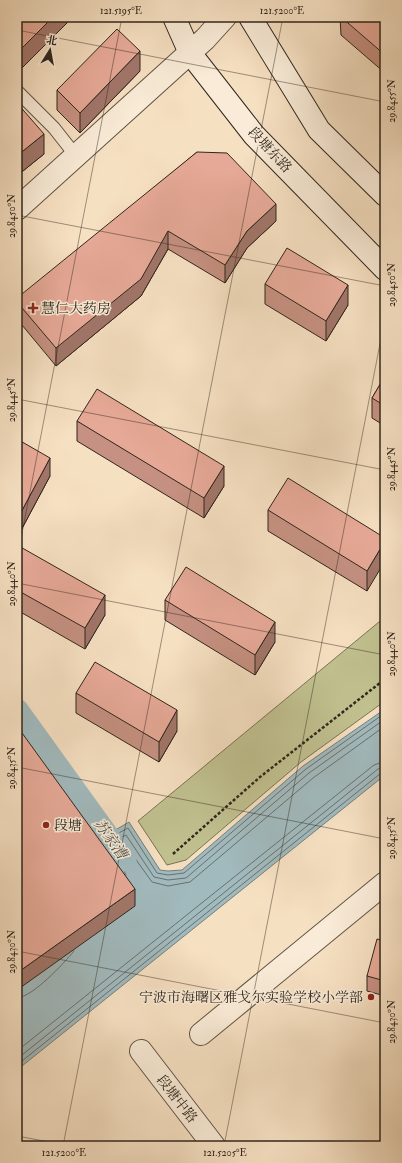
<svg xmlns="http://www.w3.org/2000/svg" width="402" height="1163" viewBox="0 0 402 1163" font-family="'IM FELL Double Pica','Noto Serif SC',serif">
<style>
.green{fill:#c1c190;stroke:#787456}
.water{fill:#a1babe;stroke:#747f7e}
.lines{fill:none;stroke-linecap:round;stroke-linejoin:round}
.shore{stroke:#68706e;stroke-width:1}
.canal{stroke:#a1babe;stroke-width:23}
.service-casing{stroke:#625446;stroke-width:14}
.minor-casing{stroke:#625446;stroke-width:24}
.tertiary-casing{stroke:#625446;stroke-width:24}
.secondary-casing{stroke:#30261d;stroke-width:24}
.path{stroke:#30261d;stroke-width:2.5;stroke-dasharray:3 2;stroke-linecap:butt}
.service{stroke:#f9ebd7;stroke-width:12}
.minor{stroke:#f9ebd7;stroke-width:22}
.tertiary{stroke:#f9ebd7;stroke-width:22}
.secondary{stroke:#f9ebd7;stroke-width:22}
.wall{fill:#c69182;stroke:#30261d}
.shaded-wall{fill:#a1766a;stroke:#30261d}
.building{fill:#e6a997;stroke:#30261d}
.ticks{fill:none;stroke:#30261d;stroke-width:1;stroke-opacity:0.45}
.poi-dot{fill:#8f2418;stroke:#f9ebd7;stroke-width:1.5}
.labels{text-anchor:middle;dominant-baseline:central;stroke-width:3;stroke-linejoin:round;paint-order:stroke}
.street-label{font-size:14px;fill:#30261d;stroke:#f9ebd7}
.poi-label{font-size:14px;fill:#30261d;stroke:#f9ebd7;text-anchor:start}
.water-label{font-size:15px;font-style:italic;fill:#52524d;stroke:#f9ebd7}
.neatline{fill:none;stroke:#30261d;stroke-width:1.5}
.ticks-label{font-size:10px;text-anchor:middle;fill:#30261d}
</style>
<rect width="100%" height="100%" fill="#f6e0c2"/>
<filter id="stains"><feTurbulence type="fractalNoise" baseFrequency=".005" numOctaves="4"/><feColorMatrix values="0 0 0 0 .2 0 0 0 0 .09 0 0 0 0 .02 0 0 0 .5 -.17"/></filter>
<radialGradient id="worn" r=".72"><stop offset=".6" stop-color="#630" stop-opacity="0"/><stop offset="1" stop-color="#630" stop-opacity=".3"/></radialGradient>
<!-- green -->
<polygon class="green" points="385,617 385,701 301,762 186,860 167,865 138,821"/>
<!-- water -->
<polygon class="water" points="385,709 385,775 17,1070 17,984 88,846 129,822 160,870 168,871 182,870 303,766"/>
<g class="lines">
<!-- shore -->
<g class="shore">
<polyline points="102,842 128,828 157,873 168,875 184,873 306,769 385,713"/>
<polyline points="105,846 126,835 154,877 168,880 186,878 309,773 385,719"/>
<polyline points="126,875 122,866 111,851 124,843 152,882 168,886 190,882 313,778 385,726"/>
<path d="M17 998C33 997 64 963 74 951"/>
<polyline points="17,1051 374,765 385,761"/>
<polyline points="17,1059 378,769 385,767"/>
<polyline points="17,1065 381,773 385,772"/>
</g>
<!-- canal -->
<polyline class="canal" points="17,710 125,860"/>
<defs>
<polyline id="service" points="17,91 54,128 76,156"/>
<g id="minor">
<polyline points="201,1034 385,883"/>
<polyline points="141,1051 214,1146"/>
</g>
<polyline id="tertiary" points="17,209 205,39 225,17"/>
<g id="secondary">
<polyline points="174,17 190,53 254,135 385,269"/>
<polyline points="250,17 319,130 385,195"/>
</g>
</defs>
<!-- service casing -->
<use href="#service" class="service-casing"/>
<!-- minor casing -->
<use href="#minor" class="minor-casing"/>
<!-- tertiary casing -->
<use href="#tertiary" class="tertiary-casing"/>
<!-- secondary casing -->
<use href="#secondary" class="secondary-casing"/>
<!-- path -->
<polyline class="path" points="173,854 260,777 385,679"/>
<!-- service -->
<use href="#service" class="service"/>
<!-- minor -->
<use href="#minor" class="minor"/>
<!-- tertiary -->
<use href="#tertiary" class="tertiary"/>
<!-- secondary -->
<use href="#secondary" class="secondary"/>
</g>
<!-- wall -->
<g class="wall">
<polygon points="340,17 385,17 385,73 341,35"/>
<polygon points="140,71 80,133 57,110 57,90"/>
<polygon points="17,103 44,154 18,175 17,174"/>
<polygon points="197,152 276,221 247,248 225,283 168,249 141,296 56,366 17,319 17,302"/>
<polygon points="265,284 348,305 326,341 265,304"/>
<polygon points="385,376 385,426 372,418 372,398"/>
<polygon points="77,421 224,486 204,518 77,441"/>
<polygon points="17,439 50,476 18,536 17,536"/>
<polygon points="268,510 385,538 367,591 268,531"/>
<polygon points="17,545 105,615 85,649 17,610"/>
<polygon points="165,600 275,642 255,675 165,620"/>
<polygon points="76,693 177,731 159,762 76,713"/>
<polygon points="385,941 385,996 367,991 367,976"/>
</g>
<!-- shaded-wall -->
<g class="shaded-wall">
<polygon points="53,17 73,17 17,73 17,53"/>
<polygon points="140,51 140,71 80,133 80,113"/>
<polygon points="44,134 44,154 18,175 18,155"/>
<polygon points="276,204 276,221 247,248 225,283 225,265 247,231"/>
<polygon points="168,231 168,249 141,296 56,366 56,348"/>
<polygon points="348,285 348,305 326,341 326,321"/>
<polygon points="50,458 50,476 18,536 18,518"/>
<polygon points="224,466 224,486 204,518 204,498"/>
<polygon points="385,541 385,561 367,591 367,571"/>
<polygon points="105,595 105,615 85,649 85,628"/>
<polygon points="275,622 275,642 255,675 255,655"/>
<polygon points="177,710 177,731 159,762 159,742"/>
<polygon points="135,889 135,906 17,990 17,973"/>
</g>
<!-- building -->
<g class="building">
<polygon points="17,17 53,17 17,53"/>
<polygon points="341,17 385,17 385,55"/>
<polygon points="117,29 140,51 80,113 57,90"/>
<polygon points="17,103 44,134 18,155 17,154"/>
<polygon points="197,152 227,153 276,204 247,231 225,265 168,231 141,279 56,348 17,302 17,298"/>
<polygon points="287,248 348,285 326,321 265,284"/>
<polygon points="385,376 385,406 372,398"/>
<polygon points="97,389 224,466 204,498 77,421"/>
<polygon points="17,439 50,458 18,518 17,518"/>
<polygon points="288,478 385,538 385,541 367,571 268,510"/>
<polygon points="17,545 105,595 85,628 17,590"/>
<polygon points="186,567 275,622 255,655 165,600"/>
<polygon points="95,662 177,710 159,742 76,693"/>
<polygon points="17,726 135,889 17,973"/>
<polygon points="377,939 385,941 385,981 367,976"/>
</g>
<!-- ticks -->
<path class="ticks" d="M17 30 385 102M17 215 385 286M17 399 385 470M17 559 122 17M17 583 385 655M17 767 385 839M17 951 385 1023M17 1136 71 1146M63 1146 283 17M224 1146 385 318M385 1146V1144"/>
<!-- markers -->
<g class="poi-dot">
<path d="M31 302h4v4h4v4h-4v4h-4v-4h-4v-4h4z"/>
<circle cx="46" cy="825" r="4"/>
<circle cx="371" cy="997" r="4"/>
</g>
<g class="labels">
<!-- street labels -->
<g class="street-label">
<text transform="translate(270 150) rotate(47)">段塘东路</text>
<text transform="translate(177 1099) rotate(52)">段塘中路</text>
</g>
<!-- poi labels -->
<g class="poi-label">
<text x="41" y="308">慧仁大药房</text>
<text x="54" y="825">段塘</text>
<text x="363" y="997" text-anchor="end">宁波市海曙区雅戈尔实验学校小学部</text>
</g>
<!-- water labels -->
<g class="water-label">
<text transform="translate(110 839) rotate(54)">苏家漕</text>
</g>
</g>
<!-- margin -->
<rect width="402" height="1163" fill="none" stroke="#f6e0c2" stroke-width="44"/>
<!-- north arrow -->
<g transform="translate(50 50) rotate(11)" stroke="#f9ebd7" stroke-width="3" paint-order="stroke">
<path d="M0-3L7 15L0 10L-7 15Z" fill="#30261d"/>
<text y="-6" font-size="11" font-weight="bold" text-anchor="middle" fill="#30261d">北</text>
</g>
<rect x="22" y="22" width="358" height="1119" class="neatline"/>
<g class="ticks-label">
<text x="121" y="14">121.5195°E</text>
<text x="282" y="14">121.5200°E</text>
<text transform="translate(391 101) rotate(-90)" y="4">29.8455°N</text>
<text transform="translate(11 216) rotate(-90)" y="4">29.8450°N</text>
<text transform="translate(391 285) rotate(-90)" y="4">29.8450°N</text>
<text transform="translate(11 400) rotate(-90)" y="4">29.8445°N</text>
<text transform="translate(391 469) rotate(-90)" y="4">29.8445°N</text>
<text transform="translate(11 584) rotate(-90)" y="4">29.8440°N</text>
<text transform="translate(391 654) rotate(-90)" y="4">29.8440°N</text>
<text transform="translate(11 768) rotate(-90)" y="4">29.8435°N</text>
<text transform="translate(391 838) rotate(-90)" y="4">29.8435°N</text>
<text transform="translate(11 952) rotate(-90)" y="4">29.8430°N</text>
<text transform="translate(391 1022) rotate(-90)" y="4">29.8430°N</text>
<text x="64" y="1156">121.5200°E</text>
<text x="225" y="1156">121.5205°E</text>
</g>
<rect width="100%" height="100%" filter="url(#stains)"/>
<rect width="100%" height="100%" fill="url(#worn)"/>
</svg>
